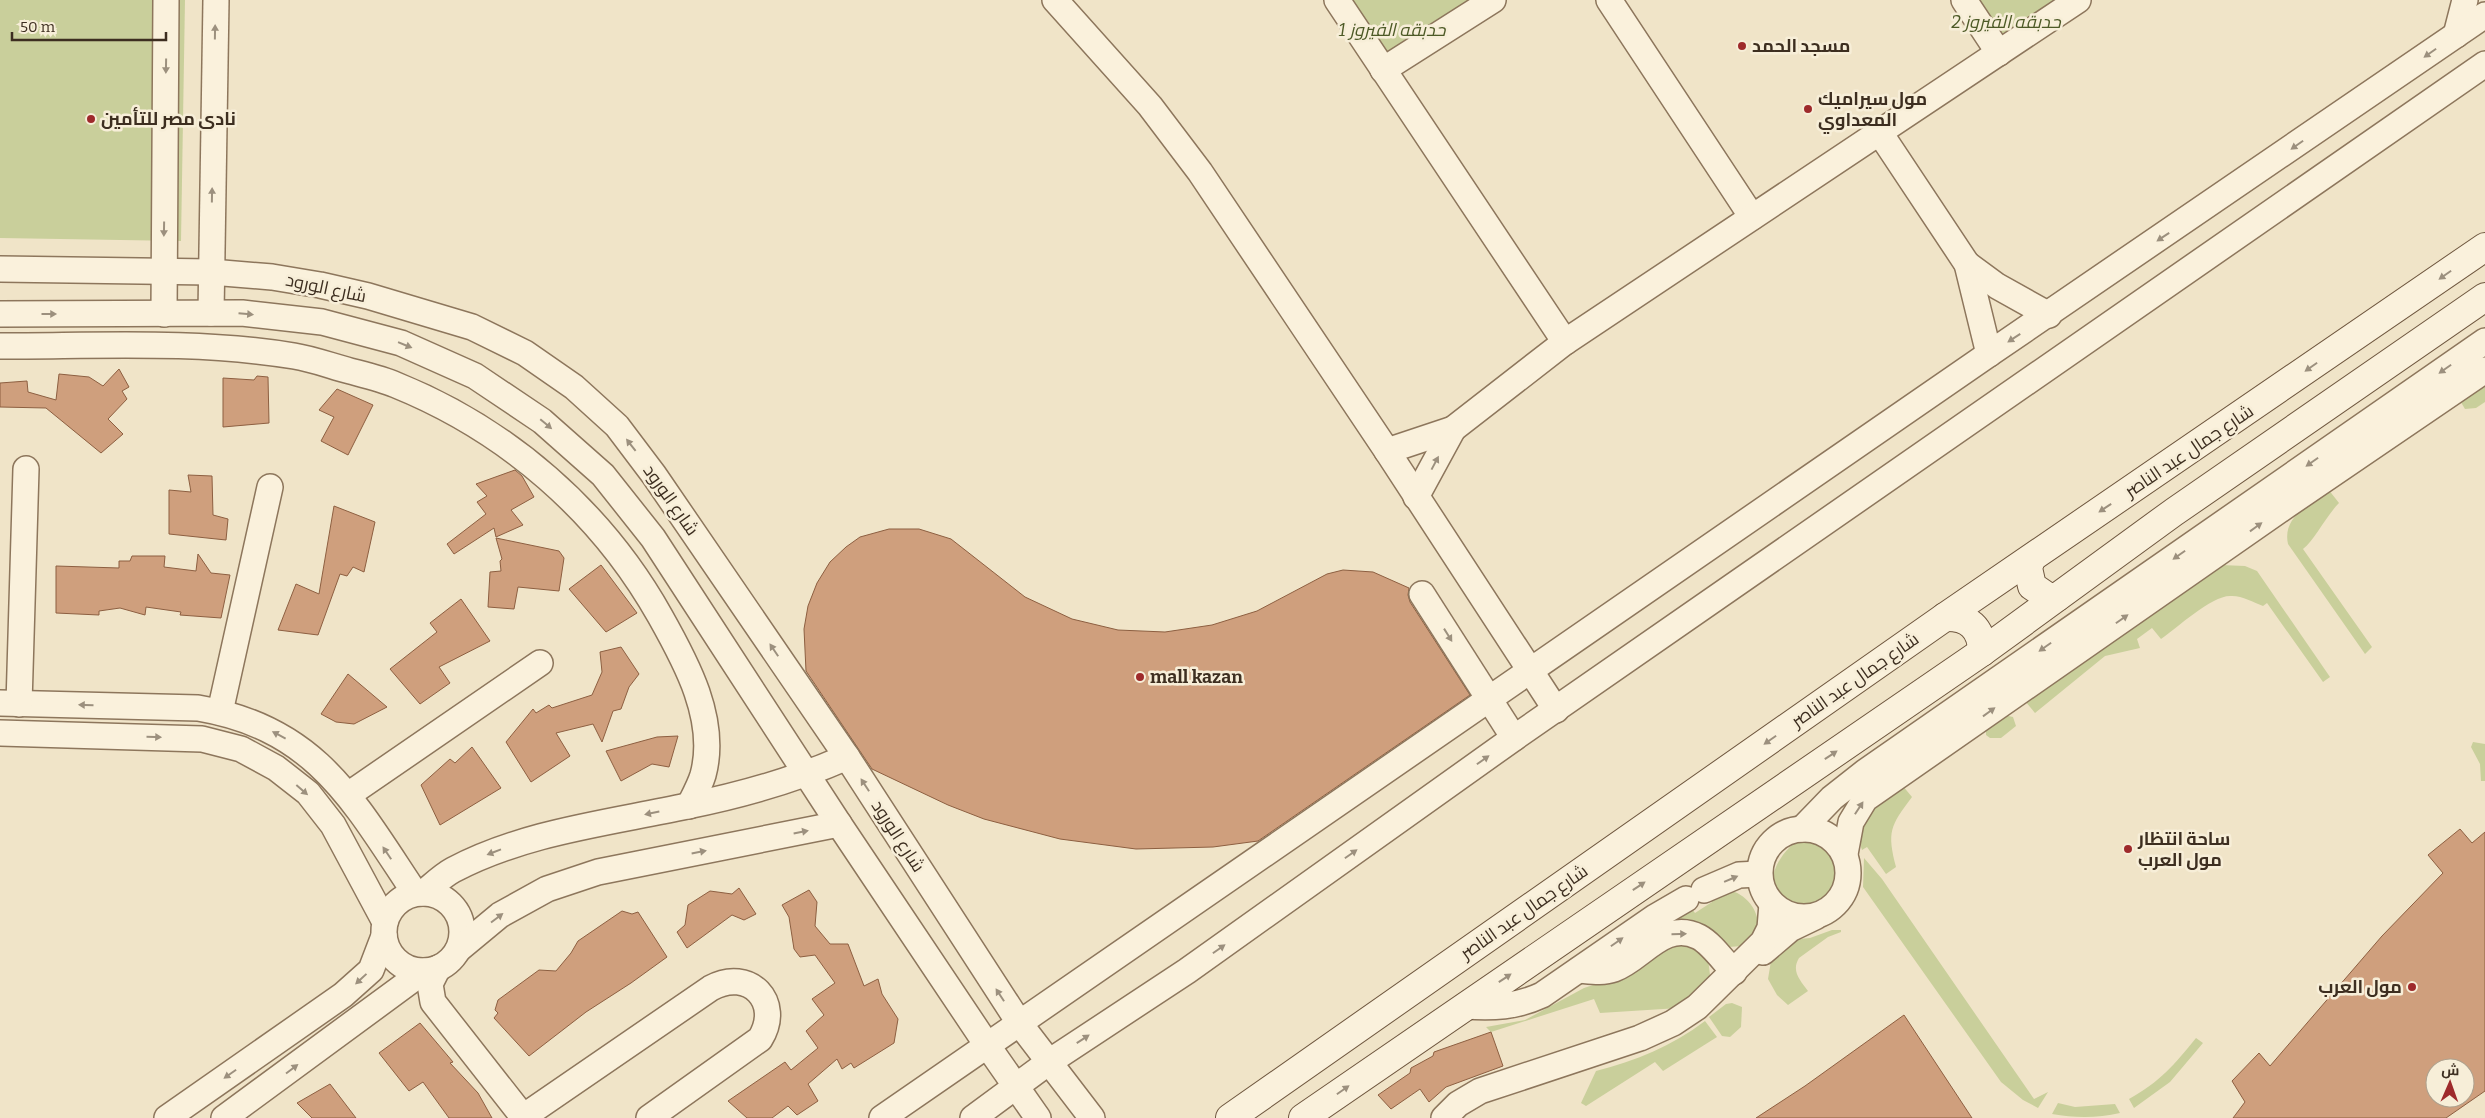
<svg xmlns="http://www.w3.org/2000/svg" width="2485" height="1118" viewBox="0 0 2485 1118" font-family="Bitter,Cairo,serif">
<style>
.green{fill:#c9cf9b}
.building{fill:#cf9f7d;stroke:#8d5f41;fill-rule:evenodd}
.lines{fill:none;stroke-linecap:round;stroke-linejoin:round}
.minor-casing{stroke:#8d765c;stroke-width:28}
.secondary-casing{stroke:#6f573f;stroke-width:30}
.minor{stroke:#faf1dc;stroke-width:25}
.secondary{stroke:#faf1dc;stroke-width:28}
.oneway{fill:#9c907e}
.poi-dot{fill:#9e2a2b;stroke:#f7eed8;stroke-width:2}
.labels{text-anchor:middle;dominant-baseline:central;stroke-width:5;stroke-linejoin:round;paint-order:stroke}
.park-label{font-size:18px;font-style:italic;fill:#4d5a26;stroke:#f7eed8}
.poi-label{font-size:18px;font-weight:bold;fill:#3d2e20;stroke:#f7eed8;text-anchor:start}
.street-label{font-size:18px;fill:#3d2e20;stroke:#f7eed8}
</style>
<rect width="100%" height="100%" fill="#f0e4c8"/>
<!-- green -->
<g class="green">
<polygon points="0,0 185,0 181,241 0,238"/>
<polygon points="1337,0 1493,0 1383,70"/>
<polygon points="1964,0 2078,0 1999,53"/>
<polygon points="2485,385 2485,402 2476,408 2465,409 2459,399"/>
<path d="M2328 489 2339 503C2326 516 2314 541 2303 549L2372 647 2365 654 2288 544C2282 517 2310 504 2328 489Z"/>
<path d="M2221 565 2245 566 2257 571 2330 677 2323 682 2267 603 2263 606C2253 602 2241 595 2230 596 2211 596 2177 628 2161 639L2152 628 2137 639 2140 648 2105 656 2035 713 2025 701Z"/>
<polygon points="2004,715 2013,717 2016,726 2001,738 1990,738 1986,735 1986,728"/>
<polygon points="2473,742 2485,744 2485,781 2481,781 2480,764 2471,747"/>
<path d="M1902 785 1912 797C1890 826 1887 832 1896 867L1886 874 1867 847 1862 850 1859 841 1861 818Z"/>
<path d="M1804 837C1868 835 1828 933 1785 905 1757 886 1782 847 1804 837Z"/>
<polygon points="1864,858 1882,879 2034,1099 2048,1092 2038,1108 2023,1100 2001,1082 1863,887"/>
<path d="M1728 890C1745 893 1760 910 1758 929L1743 946 1728 947 1646 932 1692 909 1695 913 1712 902 1707 894Z"/>
<path d="M1832 930H1841V932L1828 937 1799 958C1791 971 1800 980 1808 991L1788 1005 1777 995 1768 979 1771 961 1776 953 1798 939 1810 938Z"/>
<polygon points="1690,941 1708,959 1710,975 1708,983 1679,1008 1600,1013 1594,999 1491,1032 1486,1027 1525,1020 1584,988 1605,981 1647,955"/>
<polygon points="1732,1003 1742,1007 1741,1027 1730,1037 1722,1036 1709,1017 1726,1004"/>
<path d="M1705 1021 1717 1037 1663 1071 1655 1062 1586 1106 1581 1103 1596 1071C1635 1061 1672 1046 1705 1021Z"/>
<path d="M2196 1038 2203 1043 2170 1082 2134 1108 2129 1099C2160 1082 2174 1065 2196 1038Z"/>
<path d="M2058 1103 2075 1107 2115 1104 2120 1113C2098 1118 2075 1118 2052 1114Z"/>
</g>
<!-- building -->
<g class="building">
<polygon points="119,369 129,387 122,391 127,399 108,419 123,434 101,453 46,408 0,407 0,383 27,381 28,392 56,400 59,374 89,377 103,386"/>
<polygon points="257,376 268,377 269,423 223,427 223,378 254,380"/>
<polygon points="337,389 373,405 348,455 321,441 334,417 319,410"/>
<polygon points="515,470 522,476 534,497 511,510 523,525 496,537 494,528 454,554 447,544 486,514 477,502 487,496 476,484"/>
<polygon points="188,475 212,476 213,515 228,519 226,540 169,534 169,490 191,492"/>
<polygon points="334,506 375,522 364,572 353,567 347,576 340,574 318,635 278,630 296,584 319,594"/>
<polygon points="889,529 919,529 951,539 1025,597 1072,619 1118,630 1165,632 1212,625 1257,611 1327,574 1343,570 1373,572 1409,588 1408,595 1410,602 1470,695 1258,841 1213,847 1136,849 1060,839 984,819 948,805 872,769 806,671 804,629 808,606 817,583 830,562 846,547 860,537"/>
<polygon points="496,538 559,551 564,558 559,591 518,587 514,609 488,607 490,572 501,571 500,561 502,559"/>
<polygon points="198,554 211,573 230,575 221,618 180,615 181,612 146,607 145,615 120,608 99,611 99,615 56,613 56,566 119,568 119,561 130,561 132,556 165,556 164,567 196,571"/>
<polygon points="601,565 637,613 606,632 569,589"/>
<polygon points="461,599 490,641 439,667 450,683 420,704 390,669 437,632 430,623"/>
<polygon points="621,647 639,674 629,687 621,709 613,711 602,742 593,724 556,733 570,756 531,782 506,742 533,709 536,713 549,705 552,708 592,695 602,672 600,652"/>
<polygon points="348,674 387,707 354,724 336,722 321,714"/>
<polygon points="678,736 669,767 652,764 621,781 606,751 657,737"/>
<polygon points="472,747 501,788 440,825 421,785 450,759 455,763"/>
<path d="M2460 829 2472 843 2485 832V1091L2446 1118H2233L2245 1102 2232 1081 2259 1053 2270 1066 2382 936 2443 873 2428 855ZM2435 1068H2465V1098H2435Z"/>
<polygon points="739,888 756,914 744,920 732,915 687,948 677,932 685,925 688,905 710,891 732,894"/>
<polygon points="809,890 817,902 815,926 830,944 848,944 864,986 878,979 882,994 898,1019 894,1043 854,1068 851,1063 842,1069 837,1059 808,1084 818,1101 797,1115 788,1106 772,1118 747,1118 728,1101 785,1062 791,1070 818,1048 806,1031 824,1015 812,999 835,983 815,955 800,957 794,949 789,917 782,905"/>
<polygon points="622,911 632,914 638,912 667,957 631,983 586,1012 529,1056 494,1018 498,1013 495,1010 498,1000 539,970 556,971 571,953 578,941"/>
<polygon points="1904,1015 1972,1118 1756,1118 1805,1086"/>
<polygon points="420,1023 453,1062 450,1063 478,1093 492,1118 449,1118 423,1082 409,1091 379,1053"/>
<polygon points="1491,1032 1503,1066 1446,1087 1429,1102 1420,1089 1391,1109 1378,1095 1410,1073 1411,1068 1433,1056 1434,1052"/>
<polygon points="330,1084 356,1118 312,1118 297,1103"/>
</g>
<g class="lines">
<defs>
<g id="minor">
<polyline points="1055,0 1150,106 1200,172 1387,451 1556,710"/>
<polyline points="1337,0 1565,342"/>
<polyline points="1609,0 1752,217"/>
<polyline points="1964,0 1999,53"/>
<polyline points="2456,35 2465,0"/>
<polyline points="1383,70 1493,0"/>
<polyline points="1880,133 1967,264 1989,354"/>
<polyline points="1967,264 1997,286 2049,315"/>
<polyline points="0,269 211,272 272,277 320,285 368,296 472,327 525,353 574,387 617,426 654,475 847,757 1020,1024 1092,1118"/>
<polyline points="211,313 216,0"/>
<polyline points="0,314 242,313 322,322 401,343 475,376 542,421 603,475 653,538 839,824 987,1045 1038,1118"/>
<polyline points="164,314 166,0"/>
<path d="M0 346C98 346 197 340 294 356 313 359 331 366 350 371 365 375 382 379 396 385 507 430 601 511 660 616 686 662 718 720 703 775 700 785 694 796 689 806"/>
<polyline points="1387,451 1453,429 1565,342 2078,0"/>
<polyline points="1416,497 1453,429"/>
<polyline points="1422,594 1514,738"/>
<path d="M0 703 198 708C317 728 354 802 415 893"/>
<polyline points="19,704 26,469"/>
<polyline points="220,712 270,487"/>
<polyline points="0,733 202,739 241,749 276,768 308,793 333,825 385,922"/>
<polyline points="348,795 540,663"/>
<circle cx="1804" cy="873" r="44"/>
<polyline points="1802,829 1832,798 1865,772 2485,341"/>
<polyline points="1845,854 1851,822 1865,799 2287,505 2485,370"/>
<polyline points="1704,890 1739,875 1759,874"/>
<path d="M423 893C432 886 442 876 453 870 525 832 608 823 687 806 742 795 795 780 847 757"/>
<circle cx="423" cy="932" r="39"/>
<polyline points="459,949 500,915 547,889 598,872 839,824"/>
<polyline points="1763,952 1790,929 1815,917"/>
<polyline points="438,968 430,984 433,1002 524,1118"/>
<path d="M1579 970C1591 971 1603 973 1614 969 1642 959 1664 919 1699 937 1712 944 1724 962 1734 972"/>
<path d="M1465 1006C1493 1008 1516 1007 1542 995L1655 917 1686 899"/>
<path d="M523 1117 711 988C749 967 783 1002 760 1039L649 1118"/>
<polyline points="167,1118 343,995 371,970 384,936"/>
<polyline points="224,1118 424,971"/>
<polyline points="882,1118 1989,354 2485,15"/>
<polyline points="973,1118 1049,1062 1187,971 1514,738 2485,64"/>
<polyline points="1444,1118 1458,1104 1480,1091 1640,1038 1673,1023 1697,1007 1763,942 1770,928 1772,904"/>
</g>
<g id="secondary">
<polyline points="2031,559 2028,568 2032,586 2048,597 2057,597"/>
<path d="M1945 617C1968 616 1982 628 1982 652"/>
<polyline points="1230,1118 1945,617 2485,247"/>
<polyline points="1303,1118 1982,652 2174,512 2485,297"/>
</g>
</defs>
<!-- minor casing -->
<use href="#minor" class="minor-casing"/>
<!-- secondary casing -->
<use href="#secondary" class="secondary-casing"/>
<!-- minor -->
<use href="#minor" class="minor"/>
<!-- secondary -->
<use href="#secondary" class="secondary"/>
</g>
<!-- one-way arrows -->
<defs><path id="oneway-solid" d="M-6-.8H1V-3.2L6.5 0L1 3.2V.8H-6Z" transform="scale(1.25)"/></defs>
<g class="oneway">
<use href="#oneway-solid" transform="translate(215 32) rotate(-89)"/>
<use href="#oneway-solid" transform="translate(2430 53) rotate(145)"/>
<use href="#oneway-solid" transform="translate(166 66) rotate(91)"/>
<use href="#oneway-solid" transform="translate(2297 145) rotate(145)"/>
<use href="#oneway-solid" transform="translate(212 195) rotate(-89)"/>
<use href="#oneway-solid" transform="translate(164 229) rotate(91)"/>
<use href="#oneway-solid" transform="translate(2163 237) rotate(146)"/>
<use href="#oneway-solid" transform="translate(2445 275) rotate(145)"/>
<use href="#oneway-solid" transform="translate(49 314)"/>
<use href="#oneway-solid" transform="translate(246 314) rotate(5)"/>
<use href="#oneway-solid" transform="translate(2014 338) rotate(147)"/>
<use href="#oneway-solid" transform="translate(405 345) rotate(22)"/>
<use href="#oneway-solid" transform="translate(2311 367) rotate(145)"/>
<use href="#oneway-solid" transform="translate(2445 369) rotate(145)"/>
<use href="#oneway-solid" transform="translate(546 424) rotate(40)"/>
<use href="#oneway-solid" transform="translate(631 445) rotate(-128)"/>
<use href="#oneway-solid" transform="translate(2312 462) rotate(145)"/>
<use href="#oneway-solid" transform="translate(1435 463) rotate(-62)"/>
<use href="#oneway-solid" transform="translate(2105 508) rotate(146)"/>
<use href="#oneway-solid" transform="translate(2256 527) rotate(-36)"/>
<use href="#oneway-solid" transform="translate(2179 555) rotate(145)"/>
<use href="#oneway-solid" transform="translate(2122 619) rotate(-35)"/>
<use href="#oneway-solid" transform="translate(1448 635) rotate(58)"/>
<use href="#oneway-solid" transform="translate(2045 647) rotate(145)"/>
<use href="#oneway-solid" transform="translate(774 650) rotate(-124)"/>
<use href="#oneway-solid" transform="translate(86 705) rotate(-179)"/>
<use href="#oneway-solid" transform="translate(1989 712) rotate(-36)"/>
<use href="#oneway-solid" transform="translate(279 735) rotate(-152)"/>
<use href="#oneway-solid" transform="translate(154 737) rotate(2)"/>
<use href="#oneway-solid" transform="translate(1770 740) rotate(145)"/>
<use href="#oneway-solid" transform="translate(1831 755) rotate(-34)"/>
<use href="#oneway-solid" transform="translate(1483 760) rotate(-35)"/>
<use href="#oneway-solid" transform="translate(865 785) rotate(-123)"/>
<use href="#oneway-solid" transform="translate(302 790) rotate(41)"/>
<use href="#oneway-solid" transform="translate(1859 808) rotate(-57)"/>
<use href="#oneway-solid" transform="translate(652 813) rotate(168)"/>
<use href="#oneway-solid" transform="translate(801 832) rotate(-11)"/>
<use href="#oneway-solid" transform="translate(494 852) rotate(159)"/>
<use href="#oneway-solid" transform="translate(699 852) rotate(-11)"/>
<use href="#oneway-solid" transform="translate(387 853) rotate(-124)"/>
<use href="#oneway-solid" transform="translate(1351 854) rotate(-35)"/>
<use href="#oneway-solid" transform="translate(1731 879) rotate(-23)"/>
<use href="#oneway-solid" transform="translate(1639 886) rotate(-34)"/>
<use href="#oneway-solid" transform="translate(497 918) rotate(-37)"/>
<use href="#oneway-solid" transform="translate(1679 934) rotate(-1)"/>
<use href="#oneway-solid" transform="translate(1617 942) rotate(-35)"/>
<use href="#oneway-solid" transform="translate(1219 949) rotate(-35)"/>
<use href="#oneway-solid" transform="translate(1505 978) rotate(-34)"/>
<use href="#oneway-solid" transform="translate(361 979) rotate(137)"/>
<use href="#oneway-solid" transform="translate(1000 995) rotate(-123)"/>
<use href="#oneway-solid" transform="translate(1083 1039) rotate(-33)"/>
<use href="#oneway-solid" transform="translate(292 1069) rotate(-37)"/>
<use href="#oneway-solid" transform="translate(230 1074) rotate(145)"/>
<use href="#oneway-solid" transform="translate(1343 1090) rotate(-35)"/>
</g>
<!-- markers -->
<g class="poi-dot">
<circle cx="1742" cy="46" r="5"/>
<circle cx="1808" cy="109" r="5"/>
<circle cx="91" cy="119" r="5"/>
<circle cx="1140" cy="677" r="5"/>
<circle cx="2128" cy="849" r="5"/>
<circle cx="2412" cy="987" r="5"/>
</g>
<g class="labels">
<!-- park labels -->
<g class="park-label">
<text x="2006" y="22">حدبقه الفيروز 2</text>
<text x="1392" y="30">حدبقه الفيروز 1</text>
</g>
<!-- poi labels -->
<g class="poi-label">
<text x="1752" y="46">مسجد الحمد</text>
<text x="1818" y="99">مول سيراميك<tspan x="1818" dy="21">المعداوي</tspan></text>
<text x="101" y="119">نادى مصر للتأمين</text>
<text x="1150" y="677">mall kazan</text>
<text x="2138" y="839">ساحة انتظار<tspan x="2138" dy="21">مول العرب</tspan></text>
<text x="2402" y="987" text-anchor="end">مول العرب</text>
</g>
<!-- street labels -->
<g class="street-label">
<text transform="translate(326 288) rotate(12)">شارع الورود</text>
<text transform="translate(2189 451) rotate(-34)">شارع جمال عبد الناصر</text>
<text transform="translate(671 500) rotate(55)">شارع الورود</text>
<text transform="translate(1855 680) rotate(-35)">شارع جمال عبد الناصر</text>
<text transform="translate(898 836) rotate(57)">شارع الورود</text>
<text transform="translate(1524 912) rotate(-35)">شارع جمال عبد الناصر</text>
</g>
</g>
<!-- north arrow -->
<g transform="translate(2450 1083) rotate(2)"><circle r="24" fill="#f7eed8" stroke="#ada18e"/>
<path d="M0-4L9 19L0 12L-9 19Z" fill="#9e2a2b"/>
<text y="-8" font-size="14" font-weight="bold" text-anchor="middle" fill="#3d2e20">ش</text>
</g>
<!-- scale -->
<path d="M12 32v8h154v-8" fill="none" stroke="#3d2e20" stroke-width="2.5"/>
<text x="20" y="32" font-size="15" fill="#3d2e20" stroke="#f7eed8" stroke-width="4" paint-order="stroke">50 m</text>
</svg>
